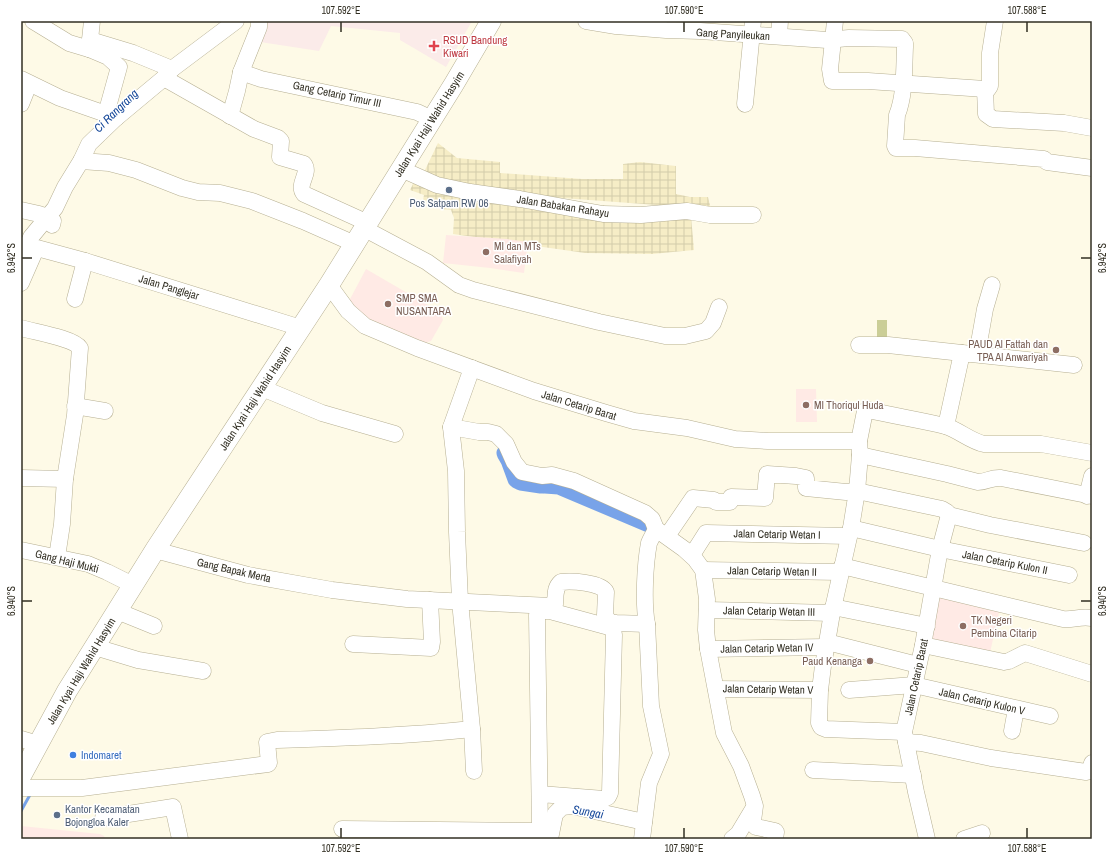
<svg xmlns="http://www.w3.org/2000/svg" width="1113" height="860" viewBox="0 0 1113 860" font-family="'Archivo Narrow',sans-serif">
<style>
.industrial{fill:url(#industrial-grid)}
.education{fill:#ffeae5}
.medical{fill:#fbebe9}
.green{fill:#cbce97}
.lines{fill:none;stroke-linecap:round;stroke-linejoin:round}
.stream{stroke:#78a3e9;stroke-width:3}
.river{stroke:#78a3e9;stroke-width:19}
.minor-casing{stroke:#b6af92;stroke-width:17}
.major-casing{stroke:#b6af92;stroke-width:21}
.minor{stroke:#fff;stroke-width:16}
.major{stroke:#fff;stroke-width:20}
.ticks{fill:none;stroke:#322f23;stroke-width:1.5}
.health-dot{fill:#e0444e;stroke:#fff;stroke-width:1.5}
.service-dot{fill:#5c6f8a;stroke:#fff;stroke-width:1.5}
.education-dot{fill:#8d6e63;stroke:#fff;stroke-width:1.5}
.shop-dot{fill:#3f7fe0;stroke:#fff;stroke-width:1.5}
.labels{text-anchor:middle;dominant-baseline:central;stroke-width:3;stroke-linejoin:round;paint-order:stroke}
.street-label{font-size:11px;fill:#322f23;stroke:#fff}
.health-label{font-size:11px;fill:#be3a42;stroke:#fff;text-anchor:start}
.service-label{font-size:11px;fill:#4e5e75;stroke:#fff}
.education-label{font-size:11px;fill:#785e54;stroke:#fff;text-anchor:start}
.shop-label{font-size:11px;fill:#366cbe;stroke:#fff;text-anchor:start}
.water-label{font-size:12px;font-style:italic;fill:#154799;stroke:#fff}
.neatline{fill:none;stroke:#322f23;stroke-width:1.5}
.ticks-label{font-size:10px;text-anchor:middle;fill:#322f23}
</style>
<defs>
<pattern id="industrial-grid" width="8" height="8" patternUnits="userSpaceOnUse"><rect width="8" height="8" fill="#f6edc6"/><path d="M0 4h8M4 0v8" fill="none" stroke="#d3ccaa"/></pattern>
</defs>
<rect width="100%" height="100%" fill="#fefae7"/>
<!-- industrial -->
<g class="industrial">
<polygon points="438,143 457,158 500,162 500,173 582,179 623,179 623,164 640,162 676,166 676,194 690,197 708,197 711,209 494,193 424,177 425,170"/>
<polygon points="415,180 467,199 568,215 691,216 694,250 652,254 585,253 453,234 454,218 451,210 441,209 436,203 423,200 424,195 410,190"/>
</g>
<!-- education -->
<g class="education">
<polygon points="446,235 507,239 528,242 524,273 490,268 443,263"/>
<polygon points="366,269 440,312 443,320 431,341 425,343 371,324 349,301"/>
<polygon points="796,389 816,389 817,422 796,422"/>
<polygon points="938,594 1000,608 989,657 927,644"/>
<polygon points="21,826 100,834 104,836 105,839 21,839"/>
</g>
<!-- medical -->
<polygon class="medical" points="265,21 472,21 446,67 400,40 400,33 331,26 319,51 260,42"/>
<!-- green -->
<rect class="green" x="877" y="320" width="10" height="23"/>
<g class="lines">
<!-- stream -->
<polyline class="stream" points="21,811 31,793"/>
<!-- river -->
<g class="river">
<polyline points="506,453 510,460 517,479 521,481 541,484"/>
<polyline points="545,484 559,485 649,523"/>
</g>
<defs>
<g id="minor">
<polyline points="33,21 69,43 89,49"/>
<polyline points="92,21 89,49 108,57 119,67 106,114 116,118"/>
<path d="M586 21 616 26 666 30 700 31 827 40 849 38 902 39 905 43V47C904 68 905 96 897 115L895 146 896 148H915L1044 159 1047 162 1092 168"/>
<polyline points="835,21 830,69 832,81 868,81 985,89 988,89 990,86 990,53 995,21"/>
<polyline points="779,36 780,21"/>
<polyline points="90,40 133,53 172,69"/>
<polyline points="241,72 261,79 417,112 432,119"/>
<path d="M164 78 254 129 278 138 281 141 280 157 304 164C311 174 296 184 304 194L368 223"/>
<polyline points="21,79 60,98 106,114"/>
<polyline points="985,89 986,114 993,119 1064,123 1092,128"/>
<polyline points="21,104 29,84"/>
<polyline points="745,104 753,21"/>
<polyline points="230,116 237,91 241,72 259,27 259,21"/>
<polyline points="81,161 109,163 136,170 182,188 198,192 220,193 252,201 303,221 355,244"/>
<polyline points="401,169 437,185 470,192 520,199 603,214 641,215 687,211 710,215 753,215"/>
<polyline points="21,210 39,214 48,217 53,221 52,225"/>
<polyline points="365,229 427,262 459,285 473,290 599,322 665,336 685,336 706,331 713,323 719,307"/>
<polyline points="37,248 85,261 301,328"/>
<polyline points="21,261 31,237 55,208 65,187 81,161 89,144 116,118 164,78 172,69 236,21"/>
<polyline points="21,283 35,251"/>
<polyline points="329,285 348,311 365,326 417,348 534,391 606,413 634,421 687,428 735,439 768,441 859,441"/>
<polyline points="75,299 85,261"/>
<path d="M21 328C34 332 73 338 80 348L75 415 65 479 62 524 57 557"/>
<polyline points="859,345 888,345 962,353"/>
<polyline points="977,354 985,309 992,285"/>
<polyline points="472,368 451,427 456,471 457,532 460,601 472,729 474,771"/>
<polyline points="262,388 322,413 395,434"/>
<polyline points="75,406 105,411"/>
<polyline points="946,426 962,353 1074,365"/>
<polyline points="451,427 479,432 488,432 496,434 506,444 514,462 522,472 542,476 552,475 574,481 645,513 652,519 656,529 684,549 695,559 703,570 707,599 706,630 708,649 724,733 741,766 752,796 755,806 753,821 754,825 756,827 775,831 776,832 775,839"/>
<path d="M860 455 947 474 978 482C987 482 991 477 1001 478L1092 496"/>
<polyline points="21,478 65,479"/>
<polyline points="1087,496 1092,476"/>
<polyline points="949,515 990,525 1084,543"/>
<polyline points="851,528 940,549 1069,575"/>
<polyline points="667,536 693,498 714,500 716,502 730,502 731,497 765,498 767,474 796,476 806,478 806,488 846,492 857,491 942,509 947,512 949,515"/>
<polyline points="21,550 88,564 107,572 133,585"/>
<path d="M155 550 248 575 332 590 407 599 551 606 555 604C556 596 554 588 561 582 571 581 601 582 606 592L605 615 609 622 616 623 647 624"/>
<polyline points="692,555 706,533 849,536"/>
<path d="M842 566 1063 619C1074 620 1080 616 1092 618"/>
<polyline points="703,570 840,572"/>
<polyline points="833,607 927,626"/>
<polyline points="707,610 832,613"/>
<polyline points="117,611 154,626"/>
<polyline points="827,642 918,665"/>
<polyline points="353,644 431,648 432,642 430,600"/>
<polyline points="923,645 1004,662 1009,661 1025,653 1092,674"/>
<polyline points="95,647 138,660 203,671"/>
<polyline points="708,649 826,647"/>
<polyline points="716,689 820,690"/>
<polyline points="849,690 914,685 1050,716"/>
<polyline points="1012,731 1016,709"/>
<path d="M904 732 826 729 821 727 819 723 820 690 823 666 832 613 851 528 857 491 860 455 859 441 865 411 869 410C894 416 920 420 945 426 959 430 970 441 984 444H1041L1092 453"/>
<polyline points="21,739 38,744"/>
<polyline points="906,742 921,743 991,758 1086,772 1090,771 1092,763"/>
<polyline points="813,770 913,775"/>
<path d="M21 788H82L268 764 269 763 267 742 277 740C342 738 407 736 472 729"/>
<polyline points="103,818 173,807 180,839"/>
<polyline points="342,829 540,831 537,615 541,611 550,611 609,627 613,630 614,635 610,793 608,797 604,799 540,794"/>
<polyline points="550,839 555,814 562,807 572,806 644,822"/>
<path d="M642 839 649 783 661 754 651 706 647 624C643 603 645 564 649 543 651 538 654 534 656 529"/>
<polyline points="732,839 738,834 753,809"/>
<polyline points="927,839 916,792 904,732 923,645 940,549 949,515"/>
<polyline points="964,839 982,833"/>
</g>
<polyline id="major" points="21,776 67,691 155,550 329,285 454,84 491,21"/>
</defs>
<!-- minor casing -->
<use href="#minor" class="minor-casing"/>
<!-- major casing -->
<use href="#major" class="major-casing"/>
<!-- minor -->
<use href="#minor" class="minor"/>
<!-- major -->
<use href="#major" class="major"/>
</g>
<!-- ticks -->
<path class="ticks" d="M341 22V32M684 22V32M1027 22V32M22 258H32M1081 258H1091M22 601H32M1081 601H1091M341 828V838M684 828V838M1027 828V838"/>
<!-- markers -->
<path class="health-dot" d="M432 40h4v4h4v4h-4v4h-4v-4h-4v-4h4z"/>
<g class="service-dot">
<circle cx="449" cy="190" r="4"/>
<circle cx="57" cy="815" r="4"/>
</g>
<g class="education-dot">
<circle cx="486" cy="252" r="4"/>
<circle cx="388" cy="304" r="4"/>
<circle cx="1056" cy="350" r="4"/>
<circle cx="806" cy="405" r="4"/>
<circle cx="963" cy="626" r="4"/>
<circle cx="870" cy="661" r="4"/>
</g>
<circle class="shop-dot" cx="73" cy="755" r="4"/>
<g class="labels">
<!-- street labels -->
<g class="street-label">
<text transform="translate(733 34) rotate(3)">Gang Panyileukan</text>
<text transform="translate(337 94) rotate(12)">Gang Cetarip Timur III</text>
<text transform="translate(429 124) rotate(-58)">Jalan Kyai Haji Wahid Hasyim</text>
<text transform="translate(563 206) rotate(9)">Jalan Babakan Rahayu</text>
<text transform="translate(169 287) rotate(17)">Jalan Panglejar</text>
<text transform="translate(255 398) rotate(-57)">Jalan Kyai Haji Wahid Hasyim</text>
<text transform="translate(579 405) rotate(17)">Jalan Cetarip Barat</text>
<text transform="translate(777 534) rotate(1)">Jalan Cetarip Wetan I</text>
<text transform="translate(67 561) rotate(14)">Gang Haji Mukti</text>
<text transform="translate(1005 562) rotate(11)">Jalan Cetarip Kulon II</text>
<text transform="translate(234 570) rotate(13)">Gang Bapak Merta</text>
<text transform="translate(772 571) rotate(1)">Jalan Cetarip Wetan II</text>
<text transform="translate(769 611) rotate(1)">Jalan Cetarip Wetan III</text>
<text transform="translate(767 648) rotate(-1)">Jalan Cetarip Wetan IV</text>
<text transform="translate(81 671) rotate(-59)">Jalan Kyai Haji Wahid Hasyim</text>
<text transform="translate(916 677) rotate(-78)">Jalan Cetarip Barat</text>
<text transform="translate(768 689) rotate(1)">Jalan Cetarip Wetan V</text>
<text transform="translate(982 701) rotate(13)">Jalan Cetarip Kulon V</text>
</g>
<!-- health labels -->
<g class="health-label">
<text x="443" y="40">RSUD Bandung<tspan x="443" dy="13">Kiwari</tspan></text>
</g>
<!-- service labels -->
<g class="service-label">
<text x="449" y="203">Pos Satpam RW 06</text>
<text x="65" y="809" text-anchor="start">Kantor Kecamatan<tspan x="65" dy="13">Bojongloa Kaler</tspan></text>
</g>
<!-- education labels -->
<g class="education-label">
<text x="494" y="246">MI dan MTs<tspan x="494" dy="13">Salafiyah</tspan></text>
<text x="396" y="298">SMP SMA<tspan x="396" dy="13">NUSANTARA</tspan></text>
<text x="1048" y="344" text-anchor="end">PAUD Al Fattah dan<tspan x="1048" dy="13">TPA Al Anwariyah</tspan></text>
<text x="814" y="405">MI Thoriqul Huda</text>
<text x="971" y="620">TK Negeri<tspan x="971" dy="13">Pembina Citarip</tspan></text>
<text x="862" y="661" text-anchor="end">Paud Kenanga</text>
</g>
<!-- shop labels -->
<g class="shop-label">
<text x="81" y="755">Indomaret</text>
</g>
<!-- water labels -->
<g class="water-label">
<text transform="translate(116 111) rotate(-44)">Ci Rangrang</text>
<text transform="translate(588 812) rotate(10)">Sungai</text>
</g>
</g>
<!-- border -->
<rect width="1113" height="860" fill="none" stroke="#ffffff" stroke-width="44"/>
<rect x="22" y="22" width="1069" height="816" class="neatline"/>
<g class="ticks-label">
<text x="341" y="14">107.592°E</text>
<text x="684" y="14">107.590°E</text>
<text x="1027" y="14">107.588°E</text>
<text transform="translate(1102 258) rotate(-90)" y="4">6.942°S</text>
<text transform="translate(11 258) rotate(-90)" y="4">6.942°S</text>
<text transform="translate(1102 601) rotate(-90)" y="4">6.940°S</text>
<text transform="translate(11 601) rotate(-90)" y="4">6.940°S</text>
<text x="341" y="852">107.592°E</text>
<text x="684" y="852">107.590°E</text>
<text x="1027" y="852">107.588°E</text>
</g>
</svg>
